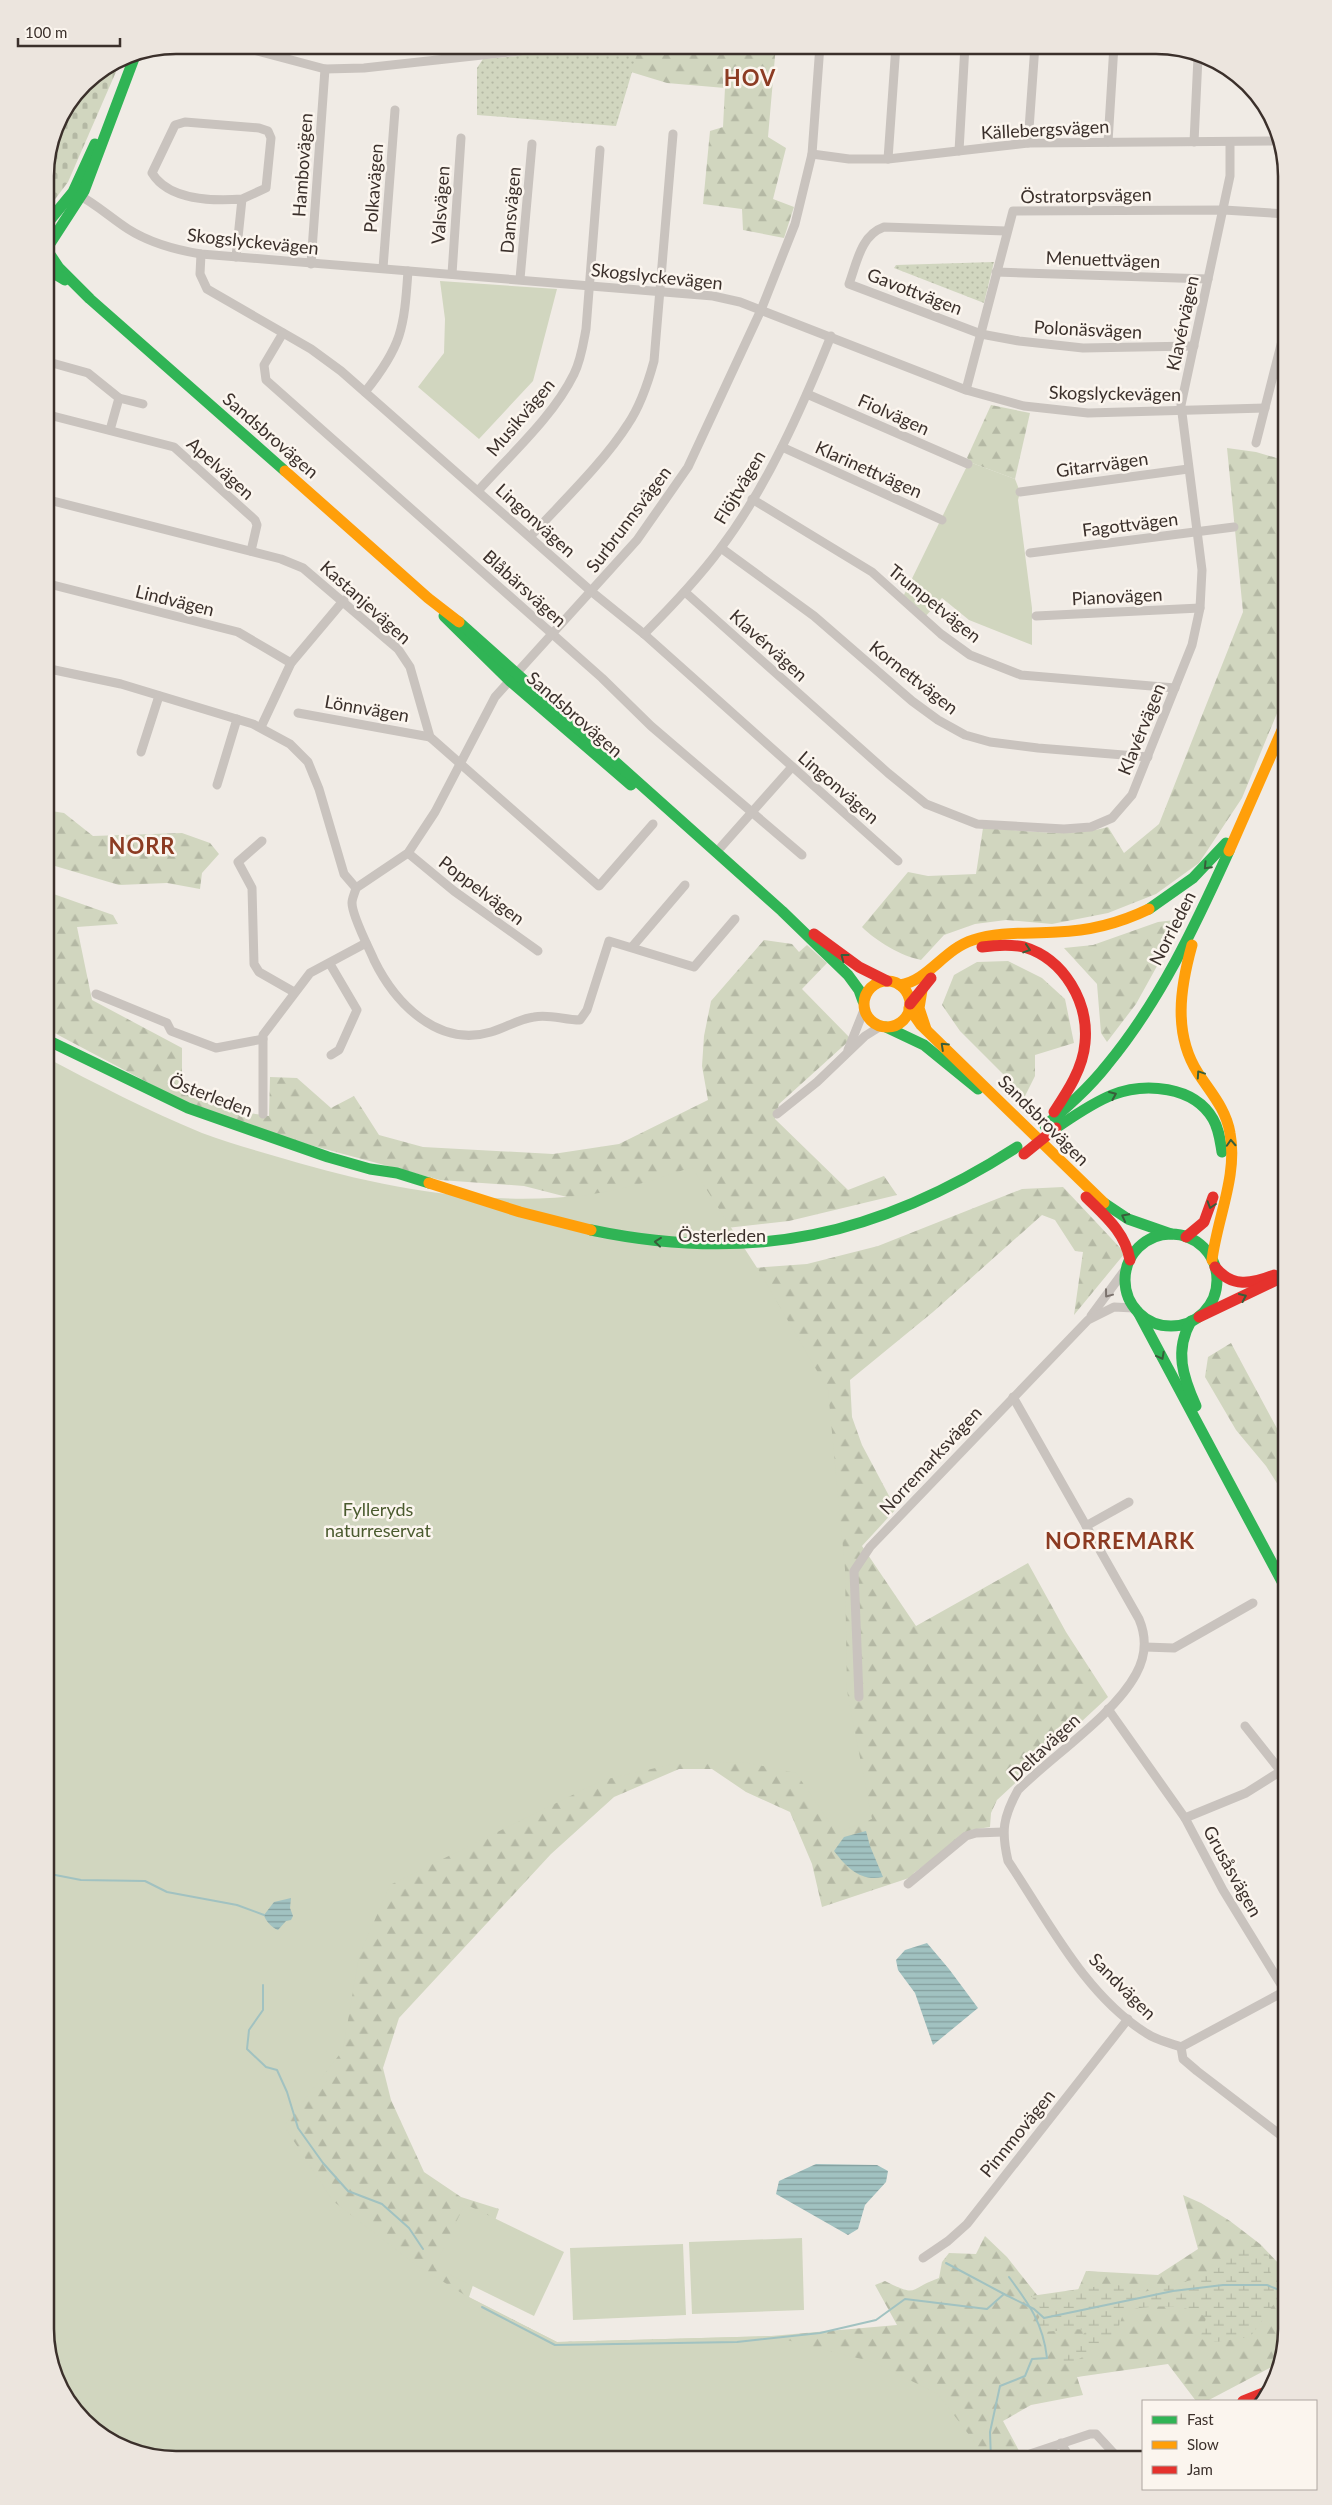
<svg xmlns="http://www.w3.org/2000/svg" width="1332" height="2505" viewBox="0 0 1332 2505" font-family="Lato,sans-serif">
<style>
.grass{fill:url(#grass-dots)}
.forest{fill:url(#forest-firs)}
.wetland{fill:url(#wetland-marsh)}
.cemetery{fill:url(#cemetery-stones)}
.green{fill:#d1d6bf}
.water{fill:url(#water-rules)}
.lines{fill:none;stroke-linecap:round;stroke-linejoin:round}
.stream{stroke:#a1c2c1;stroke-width:2}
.street{stroke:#c9c3be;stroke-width:9}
.fast{stroke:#30b455;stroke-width:11}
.slow{stroke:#ff9f0a;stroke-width:11}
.jam{stroke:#e5322d;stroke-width:11}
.jam-bridge{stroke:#e5322d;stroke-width:11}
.oneway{stroke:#375e3a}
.oneway2{stroke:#7b726d}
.labels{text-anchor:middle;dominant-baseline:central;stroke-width:5;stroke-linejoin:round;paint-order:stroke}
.street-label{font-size:18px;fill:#3b302b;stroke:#fbf5ee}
.park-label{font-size:18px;fill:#4a5a2e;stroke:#fbf5ee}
.district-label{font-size:22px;font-weight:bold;letter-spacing:1px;fill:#8c3b22;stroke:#fbf5ee}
.rim{fill:none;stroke:#3b302b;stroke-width:2.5}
</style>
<defs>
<pattern id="grass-dots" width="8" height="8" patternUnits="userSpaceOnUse" patternTransform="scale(1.25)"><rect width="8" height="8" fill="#d1d6bf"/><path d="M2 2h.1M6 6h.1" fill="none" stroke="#b4b8a4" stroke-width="1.8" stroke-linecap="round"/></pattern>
<pattern id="forest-firs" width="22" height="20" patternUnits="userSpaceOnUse" patternTransform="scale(1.25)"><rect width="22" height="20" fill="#d1d6bf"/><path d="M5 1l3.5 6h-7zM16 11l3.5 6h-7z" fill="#b4b8a4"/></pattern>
<pattern id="wetland-marsh" width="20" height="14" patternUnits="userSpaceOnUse" patternTransform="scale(1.25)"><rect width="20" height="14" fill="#d1d6bf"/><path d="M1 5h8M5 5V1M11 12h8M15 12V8" fill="none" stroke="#b4b8a4"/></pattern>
<pattern id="cemetery-stones" width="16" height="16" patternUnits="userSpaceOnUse" patternTransform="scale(1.25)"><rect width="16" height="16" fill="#d1d6bf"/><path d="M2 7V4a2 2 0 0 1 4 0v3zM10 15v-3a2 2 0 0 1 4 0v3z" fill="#b4b8a4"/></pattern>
<pattern id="water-rules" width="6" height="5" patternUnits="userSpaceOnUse" patternTransform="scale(1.25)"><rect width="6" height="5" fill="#a1c2c1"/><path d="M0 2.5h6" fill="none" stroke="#849e9d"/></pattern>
</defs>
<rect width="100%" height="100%" fill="#f0ebe5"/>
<!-- grass -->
<g class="grass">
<polygon points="528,45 640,45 616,126 477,115 477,68 483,59 518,56"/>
<polygon points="994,262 984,303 894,268 896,265"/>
</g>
<!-- forest -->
<g class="forest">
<polygon points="640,45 776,45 768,137 786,148 773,199 794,207 784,238 743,230 742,209 703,204 710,131 723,127 725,88 667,83 631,72"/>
<polygon points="991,405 1030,413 1015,479 972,463 967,458"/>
<path d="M1227 448 1256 452 1287 461V689L1242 798 1199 863 1156 894 1108 913 1052 924 1006 920 975 924 944 935 921 960C901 956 876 941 862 927L908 872 928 876 976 874 983 828C1023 830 1068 838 1108 827L1124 853 1159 824 1243 612Z"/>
<polygon points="45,810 64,813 93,836 182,833 210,843 219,854 202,873 200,889 167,883 119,885 45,863"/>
<polygon points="45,891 113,915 118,924 77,927 92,1000 182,1048 182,1084 224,1109 269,1116 270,1077 297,1078 331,1108 354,1096 379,1135 423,1147 553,1154 619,1144 708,1100 702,1066 704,1036 711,1001 764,940 792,944 799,952 807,945 827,963 802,989 851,1039 779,1104 775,1119 848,1190 884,1176 897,1195 789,1221 700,1231 524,1186 440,1180 295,1141 181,1100 45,1028"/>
<polygon points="1183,919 1136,1004 1107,1042 1101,1033 1097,984 1064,948 1093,945 1158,922"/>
<polygon points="1008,961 1042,978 1065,999 1074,1043 1035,1055 1035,1076 1023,1100 1012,1083 960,1031 942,1005 954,975 977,962"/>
<path d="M177 1133 712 1271 807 1264 878 1246 1022 1189 1063 1187 1125 1253 1074 1315 1083 1252 1075 1251 1055 1220 1042 1215 933 1312 850 1380 852 1417 862 1445 896 1509 862 1546 916 1626 1028 1563 1066 1632 1108 1697 997 1800 991 1813 990 1827 971 1830 914 1873 912 1877 822 1907 812 1864 790 1812 746 1792 712 1769H679L614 1797 551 1854 399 2018 383 2068 391 2100 424 2172 461 2197 499 2209 469 2297 557 2342 771 2336 897 2325 875 2285 885 2281C919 2298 908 2289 939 2278L942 2262 949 2253 976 2254 985 2236 1007 2257 1037 2295 1075 2297 1086 2271 1158 2275 1198 2249 1183 2195 1201 2203 1230 2221 1260 2244 1284 2269 1287 2286V2329L1277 2364 1207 2401H1196L1168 2364 1077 2377 1083 2395 1031 2405 1003 2421 1024 2460H168L103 2438 55 2379 45 2329Z"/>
<polygon points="1231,1343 1287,1447 1287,1499 1266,1466 1236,1430 1205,1377 1208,1357"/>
</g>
<!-- wetland -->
<path class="wetland" d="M1240 2245 1262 2246 1269 2257 1271 2276 1285 2282 1277 2300 1250 2337 1216 2342 1200 2339 1206 2318C1188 2302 1147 2306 1124 2311L1114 2341 1075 2361H1057L1076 2347 1086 2330C1067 2327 1048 2336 1032 2328L1043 2312 1031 2296 1114 2284 1144 2292 1166 2286 1196 2279 1220 2267Z"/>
<!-- cemetery -->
<polygon class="cemetery" points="122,58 68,182 50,206 45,205 45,168 55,126 84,83"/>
<!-- green -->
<g class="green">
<polygon points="440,281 557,289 533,381 479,439 418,387 444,353 445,319"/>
<polygon points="972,463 1015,479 1020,492 1018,500 1032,608 1032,645 969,620 942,598 924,618 902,599 968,464"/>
<path d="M45 1057C96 1084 149 1111 202 1133 229 1143 257 1151 285 1159 382 1188 485 1207 587 1195 623 1190 658 1179 692 1167L761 1274 828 1390 845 1569 847 1691 872 1819 837 1833 796 1773 749 1763 682 1762 603 1780 390 1885 359 1956 343 2050 284 2126 333 2201 416 2265 468 2297 557 2342 771 2336 873 2362 938 2394 988 2460H168L103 2438 55 2379 45 2329Z"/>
<polygon points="465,2204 564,2252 534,2316 434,2267"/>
<polygon points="802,2238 804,2310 692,2314 689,2242"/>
<polygon points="683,2244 686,2315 573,2320 570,2248"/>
</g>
<!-- water -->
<g class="water">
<path d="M866 1831 870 1846 883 1877C861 1882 847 1868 834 1851L844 1837Z"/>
<path d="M291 1898 290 1908 293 1916 291 1920 286 1921 278 1930C272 1928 265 1920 264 1915L274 1902Z"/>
<polygon points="927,1943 949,1969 978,2008 933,2045 915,1993 898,1970 896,1960 905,1950"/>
<polygon points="816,2164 877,2165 888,2171 886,2182 865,2205 858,2229 848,2235 776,2194 779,2181"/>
</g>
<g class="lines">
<!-- stream -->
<g class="stream">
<polyline points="45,1873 81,1880 145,1881 167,1892 237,1905 264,1915"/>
<polyline points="263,1985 263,2010 249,2030 247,2049 266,2067 277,2070 287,2092 298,2128 323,2163 348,2191 382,2204 409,2228 423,2249"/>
<polyline points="946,2263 1004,2294"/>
<polyline points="482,2307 555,2345 737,2342 820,2333 876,2320 905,2299 987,2309 1004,2294 1034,2309 1044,2318 1173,2291 1223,2285 1267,2285 1284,2292 1287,2308"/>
<path d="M991 2460 990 2432 1000 2386 1025 2376 1032 2359 1047 2358C1043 2323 1029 2304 1009 2277"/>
</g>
<!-- street -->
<g class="street">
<polyline points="235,45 325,69 364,68 520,51"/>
<polyline points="1108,142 1114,45"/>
<polyline points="1194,142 1198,57"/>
<polyline points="1028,143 1035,45"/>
<polyline points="959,151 965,45"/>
<polyline points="812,154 849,159 888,159 1028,143 1280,141"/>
<polyline points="888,159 896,45"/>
<path d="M77 194C96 204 111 218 128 229 150 243 176 250 201 254L713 296 740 302 966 390 1024 406 1088 413 1265 408"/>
<path d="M1006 231 884 227C861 235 857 262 849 284L981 334 1019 341 1083 348 1194 346"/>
<polyline points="201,254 200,274 207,289 311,349 341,371 592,592 644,634 898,861"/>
<path d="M236 257 242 199 266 188 271 138 268 131 259 128 185 122 175 125 152 173C169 201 213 201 242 199"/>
<polyline points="311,264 325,69"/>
<polyline points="383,268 395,110"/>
<polyline points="996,272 1208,279"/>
<polyline points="452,274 461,138"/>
<polyline points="520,279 532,144"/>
<polyline points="283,333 264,365 266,380 602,678 651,726 802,855"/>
<polyline points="45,361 88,373 119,398 110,430"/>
<polyline points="966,390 1013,211 1224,210 1287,214"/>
<path d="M365 392C402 346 404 329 408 271"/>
<polyline points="807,394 968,464"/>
<polyline points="119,398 143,404"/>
<polyline points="45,414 174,447 255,520 257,525 251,551"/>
<polyline points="1256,443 1287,321"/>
<polyline points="782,447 942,520"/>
<path d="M478 491C510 455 553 417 574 374 581 360 583 345 586 329L600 150"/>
<polyline points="1020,492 1188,469"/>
<polyline points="45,499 281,559 303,568 398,649 410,667 430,737 599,886 653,824"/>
<polyline points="752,499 872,572 941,634 970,655 1021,675 1175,688"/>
<path d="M530 537C561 503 604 462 628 424 641 405 648 383 654 361L673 134"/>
<polyline points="721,548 814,616 912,701 938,720 965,735 990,742 1038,748 1148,757"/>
<polyline points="1030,553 1234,527"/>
<polyline points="45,583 238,632 291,663"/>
<polyline points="685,592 888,773 926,804 977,824 1064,829 1091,827 1112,818 1132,795 1192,645 1200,608 1202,570 1181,405 1230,176 1230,142"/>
<polyline points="1036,616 1200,608"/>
<path d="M644 634C671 607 697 580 720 549 767 487 802 408 831 336"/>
<polyline points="45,668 121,684 253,724 290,744 308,762 319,789 344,874 356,888"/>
<polyline points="298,713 430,737"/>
<polyline points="261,727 291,663 344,600"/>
<polyline points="141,752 159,696"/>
<polyline points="217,785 237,719"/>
<polyline points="262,841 238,862 252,888 254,964 259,972 294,992"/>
<polyline points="721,847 792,767"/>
<polyline points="408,853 454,891 538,951"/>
<polyline points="356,888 408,853 435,812 495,697 637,540 688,467 761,310 795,224 812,154 820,45"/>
<path d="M356 888C355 893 352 898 352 903 352 916 369 948 374 960 395 1003 438 1048 491 1032 506 1028 518 1019 534 1017 550 1014 564 1020 580 1020L587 1010 609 941 694 967 735 919"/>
<polyline points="632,947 685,885"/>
<polyline points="330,964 357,1010 339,1050 331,1055"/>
<polyline points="96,994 167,1023 171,1031 216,1048 263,1039"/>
<polyline points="848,1050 864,1010"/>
<polyline points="263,1114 263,1035 310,973 366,943"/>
<polyline points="777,1114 817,1082 865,1036 881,1026"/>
<polyline points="1091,1316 1127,1267"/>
<path d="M1013 1397 1139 1619C1147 1638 1146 1656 1136 1674 1114 1715 1052 1756 1018 1790 1003 1817 1001 1831 1008 1861 1048 1920 1084 1994 1146 2033 1156 2040 1170 2043 1181 2047L1183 2059 1197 2071 1287 2140"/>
<polyline points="1086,1526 1129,1502"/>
<polyline points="1145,1647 1174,1648 1253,1603"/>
<polyline points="859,1697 854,1571 870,1547 1088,1320 1114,1307 1134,1308"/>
<polyline points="1108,1709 1185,1818 1223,1890 1285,1991"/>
<polyline points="1245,1726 1287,1779"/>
<polyline points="1185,1818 1246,1793 1281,1771"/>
<polyline points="908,1884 966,1836 976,1833 1003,1832"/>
<polyline points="1181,2047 1287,1990"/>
<polyline points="923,2258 948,2241 967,2224 1128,2019"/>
<polyline points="1061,2443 1071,2460"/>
<polyline points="1030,2454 1090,2434 1096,2434 1120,2460"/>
</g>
<!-- fast -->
<g class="fast">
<polyline points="45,226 73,192 95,144"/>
<polyline points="49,245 84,191 136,53"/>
<polyline points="49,253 59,268 90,299 285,471"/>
<polyline points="45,268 65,280"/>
<polyline points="444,616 510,681 631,785"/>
<polyline points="459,622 782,911 848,975 859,990 863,1001"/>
<polyline points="1149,909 1193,878 1226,843"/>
<polyline points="886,1027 924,1045 978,1089"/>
<polyline points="45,1039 188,1108 328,1157 370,1169 397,1173 429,1183"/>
<path d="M1045 1126C1067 1107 1089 1088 1107 1065 1160 1001 1195 926 1229 851"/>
<path d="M1056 1128C1074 1116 1092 1103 1112 1095 1145 1082 1194 1086 1213 1119 1219 1129 1220 1140 1222 1152"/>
<polyline points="1104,1203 1128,1219 1171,1234"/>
<path d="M591 1230C753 1264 879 1236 1017 1147"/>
<circle cx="1171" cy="1280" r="46"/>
<polyline points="1138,1312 1287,1591"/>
<path d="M1191 1321C1174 1351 1183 1377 1196 1406"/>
</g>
<!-- slow -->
<g class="slow">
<polyline points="285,471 428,598 459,622"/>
<polyline points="1229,851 1287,719"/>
<path d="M1192 945C1180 988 1173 1034 1198 1073 1211 1093 1226 1109 1230 1133 1238 1175 1217 1219 1212 1260"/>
<circle cx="887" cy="1004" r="23"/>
<path d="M900 985C928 981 944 949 973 940 1000 931 1029 934 1057 932 1089 931 1120 923 1149 909"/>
<polyline points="922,990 919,1008 926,1029"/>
<polyline points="909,1008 921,1025 1104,1203"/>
<polyline points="429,1183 520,1212 591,1230"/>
</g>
<!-- jam -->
<g class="jam">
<polyline points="814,934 859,967 887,981"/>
<path d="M982 947C996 945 1010 944 1024 947 1064 959 1089 1002 1085 1043 1083 1068 1068 1091 1054 1112"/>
<polyline points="910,1004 931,978"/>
<path d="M1086 1197C1105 1216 1125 1232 1130 1260"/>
<polyline points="1186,1237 1204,1222 1213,1197"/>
<path d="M1215 1267C1232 1288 1251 1284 1274 1275"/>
<polyline points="1199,1317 1287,1275"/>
<polyline points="1243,2401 1268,2391"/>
</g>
<!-- jam-bridge -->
<polyline class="jam-bridge" points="1024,1154 1056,1128"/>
</g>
<!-- one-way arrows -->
<defs><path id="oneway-chevron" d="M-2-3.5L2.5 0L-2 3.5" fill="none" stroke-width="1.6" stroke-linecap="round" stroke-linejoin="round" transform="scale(1.25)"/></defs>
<g class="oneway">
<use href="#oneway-chevron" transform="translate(1207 866) rotate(134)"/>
<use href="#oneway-chevron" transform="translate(1027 949) rotate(18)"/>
<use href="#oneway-chevron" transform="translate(844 957) rotate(-143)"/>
<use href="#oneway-chevron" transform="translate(944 1046) rotate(-137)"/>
<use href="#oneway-chevron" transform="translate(1200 1074) rotate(-124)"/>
<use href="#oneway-chevron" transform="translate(1113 1095) rotate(-23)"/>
<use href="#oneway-chevron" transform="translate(1231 1143) rotate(-93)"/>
<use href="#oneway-chevron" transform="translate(1211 1205) rotate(108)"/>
<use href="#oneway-chevron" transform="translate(1125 1217) rotate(-152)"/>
<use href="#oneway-chevron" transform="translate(658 1242) rotate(-174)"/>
<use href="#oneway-chevron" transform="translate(1243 1297) rotate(-24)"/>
<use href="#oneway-chevron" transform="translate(1161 1356) rotate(62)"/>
</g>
<use class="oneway2" href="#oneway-chevron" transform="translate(1108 1294) rotate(127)"/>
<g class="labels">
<!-- street labels -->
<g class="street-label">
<text transform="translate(1045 129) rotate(-3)">Källebergsvägen</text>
<text transform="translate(302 165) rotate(-86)">Hambovägen</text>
<text transform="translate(373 188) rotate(-86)">Polkavägen</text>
<text transform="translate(1086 195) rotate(-1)">Östratorpsvägen</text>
<text transform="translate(440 205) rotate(-86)">Valsvägen</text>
<text transform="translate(510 210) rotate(-85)">Dansvägen</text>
<text transform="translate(253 241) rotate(6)">Skogslyckevägen</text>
<text transform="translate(1103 259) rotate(2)">Menuettvägen</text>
<text transform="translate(657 276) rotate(6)">Skogslyckevägen</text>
<text transform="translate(915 291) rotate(21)">Gavottvägen</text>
<text transform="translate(1182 323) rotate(-78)">Klavérvägen</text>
<text transform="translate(1088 329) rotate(3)">Polonäsvägen</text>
<text transform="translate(1115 393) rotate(1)">Skogslyckevägen</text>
<text transform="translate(894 414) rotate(24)">Fiolvägen</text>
<text transform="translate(520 417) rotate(-50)">Musikvägen</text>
<text transform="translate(271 435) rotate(41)">Sandsbrovägen</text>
<text transform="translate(1102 464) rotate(-8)">Gitarrvägen</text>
<text transform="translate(221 468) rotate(42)">Apelvägen</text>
<text transform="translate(869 469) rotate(24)">Klarinettvägen</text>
<text transform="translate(739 487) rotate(-59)">Flöjtvägen</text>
<text transform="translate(628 519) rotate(-53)">Surbrunnsvägen</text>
<text transform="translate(536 520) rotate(42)">Lingonvägen</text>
<text transform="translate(1130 524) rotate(-7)">Fagottvägen</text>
<text transform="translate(525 588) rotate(42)">Blåbärsvägen</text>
<text transform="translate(1117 596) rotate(-3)">Pianovägen</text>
<text transform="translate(175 600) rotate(14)">Lindvägen</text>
<text transform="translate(366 602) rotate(42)">Kastanjevägen</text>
<text transform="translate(935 603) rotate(39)">Trumpetvägen</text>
<text transform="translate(769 645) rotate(42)">Klavérvägen</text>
<text transform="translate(914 677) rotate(38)">Kornettvägen</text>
<text transform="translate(367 708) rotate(10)">Lönnvägen</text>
<text transform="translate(575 714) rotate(41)">Sandsbrovägen</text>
<text transform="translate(1141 729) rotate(-68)">Klavérvägen</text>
<text transform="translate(839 787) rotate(41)">Lingonvägen</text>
<text transform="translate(482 890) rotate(37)">Poppelvägen</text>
<text transform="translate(1172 928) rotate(-63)">Norrleden</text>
<text transform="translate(211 1095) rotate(21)">Österleden</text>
<text transform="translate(1044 1120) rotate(45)">Sandsbrovägen</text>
<text x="722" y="1235">Österleden</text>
<text transform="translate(930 1460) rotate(-47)">Norremarksvägen</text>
<text transform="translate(1044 1747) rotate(-43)">Deltavägen</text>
<text transform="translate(1233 1871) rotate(61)">Grusåsvägen</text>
<text transform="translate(1123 1986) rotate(45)">Sandvägen</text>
<text transform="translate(1017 2133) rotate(-51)">Pinnmovägen</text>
</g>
<!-- park labels -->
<g class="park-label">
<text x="378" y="1509">Fylleryds<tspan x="378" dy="21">naturreservat</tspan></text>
</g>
<!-- district labels -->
<g class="district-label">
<text x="750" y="77">HOV</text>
<text x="142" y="845">NORR</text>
<text x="1120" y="1540">NORREMARK</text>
</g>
</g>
<!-- crop -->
<path d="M0 0H1332V2505H0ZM176 54H1156A122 122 0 0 1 1278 176V2329A122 122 0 0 1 1156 2451H176A122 122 0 0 1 54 2329V176A122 122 0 0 1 176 54Z" fill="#ece5de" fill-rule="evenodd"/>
<path class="rim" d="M176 54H1156A122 122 0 0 1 1278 176V2329A122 122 0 0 1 1156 2451H176A122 122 0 0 1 54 2329V176A122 122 0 0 1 176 54Z"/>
<!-- legend -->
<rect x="1142" y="2400" width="175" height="90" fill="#fbf5ee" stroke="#aea6a0"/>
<rect x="1152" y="2416" width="25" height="8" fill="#30b455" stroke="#aea6a0"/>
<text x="1187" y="2425" font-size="15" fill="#3b302b">Fast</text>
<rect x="1152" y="2441" width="25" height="8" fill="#ff9f0a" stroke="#aea6a0"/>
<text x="1187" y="2450" font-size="15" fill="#3b302b">Slow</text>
<rect x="1152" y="2466" width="25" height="8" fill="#e5322d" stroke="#aea6a0"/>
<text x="1187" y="2475" font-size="15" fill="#3b302b">Jam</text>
<!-- scale -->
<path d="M18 38v8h102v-8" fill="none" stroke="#3b302b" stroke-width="2.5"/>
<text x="25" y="38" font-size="15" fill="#3b302b" stroke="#fbf5ee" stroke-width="4" paint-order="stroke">100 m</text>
</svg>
